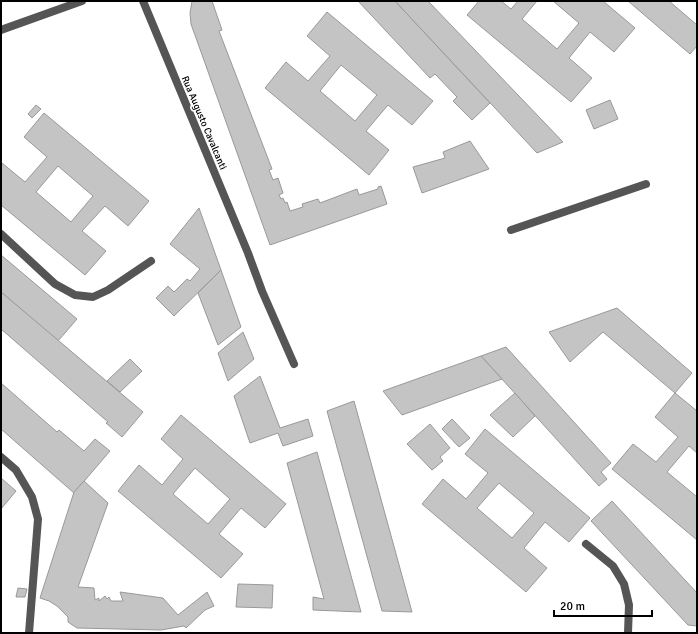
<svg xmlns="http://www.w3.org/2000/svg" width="698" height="634" viewBox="0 0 698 634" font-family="Signika,sans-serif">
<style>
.building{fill:#c4c4c4;stroke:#999;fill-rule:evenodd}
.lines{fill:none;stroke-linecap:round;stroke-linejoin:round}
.service{stroke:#555;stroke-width:8}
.pedestrian{stroke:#555;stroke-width:8}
.minor{stroke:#555;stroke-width:8}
.labels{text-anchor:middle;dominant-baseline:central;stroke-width:3.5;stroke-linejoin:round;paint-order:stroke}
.street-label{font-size:10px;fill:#000;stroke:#fff}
</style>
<rect width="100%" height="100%" fill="#fff"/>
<!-- building -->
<g class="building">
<polygon points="192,1 212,1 222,30 219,31 272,169 269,170 273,180 278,178 283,193 279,195 281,199 283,198 285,203 287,202 290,211 303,207 302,204 318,199 320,203 357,189 359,195 378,189 378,187 381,186 387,204 270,245 191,24 190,13"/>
<polygon points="358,1 395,1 490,103 472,120 453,101 457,97 435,74 430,78"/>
<polygon points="395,1 428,1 563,142 537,153"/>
<polygon points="479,1 501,1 511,9 518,1 537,1 522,19 557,49 579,23 553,1 603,1 635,28 614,52 590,32 569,58 592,78 571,102 467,15"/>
<polygon points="628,1 669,1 697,25 697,46 690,54"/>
<path d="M327 12 433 101 412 125 388 105 366 131 389 150 369 175 265 88 286 62 308 81 330 56 307 36ZM341 65 377 95 355 121 320 91Z"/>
<polygon points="610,100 618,119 594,129 586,110"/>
<polygon points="36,105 41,109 32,118 28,114"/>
<path d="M44 113 149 201 128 226 105 206 82 231 106 251 85 275 1 205V164L2 163 25 182 47 157 24 137ZM58 166 93 196 71 222 36 192Z"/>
<polygon points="470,141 489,169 422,193 413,167 445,158 443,152"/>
<polygon points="199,208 221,270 174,316 156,298 168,286 174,292 187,279 190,281 200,269 170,244"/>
<polygon points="1,255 77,319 58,341 1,292"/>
<polygon points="221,270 241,327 218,345 198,293"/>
<polygon points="1,292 143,412 122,437 106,423 108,422 1,329"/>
<polygon points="617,308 692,373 675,393 603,332 570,362 549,332"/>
<polygon points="243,332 254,359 228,381 218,353"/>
<polygon points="506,347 611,463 601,472 607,479 599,486 481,356"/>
<polygon points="481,356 502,379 402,415 383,391"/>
<polygon points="130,359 142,371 120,392 107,381"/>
<polygon points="260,376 280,428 308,419 313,436 283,446 278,433 250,443 234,396"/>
<polygon points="1,383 57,432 59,430 84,451 95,439 110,451 74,493 1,429"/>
<polygon points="515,393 535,416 513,437 490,415"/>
<polygon points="675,393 697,411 697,453 689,446 667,472 697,497 697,540 612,469 633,444 656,462 678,437 655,417"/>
<polygon points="354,401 412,612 382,611 327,411"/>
<path d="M181 415 286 504 265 528 241 508 219 534 243 554 221 578 118 491 139 465 162 485 183 459 161 439ZM195 468 230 499 208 524 173 494Z"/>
<polygon points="452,419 470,438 459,447 442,429"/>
<polygon points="430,424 450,448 440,457 443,461 432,470 407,444"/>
<path d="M485 429 590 518 569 542 545 522 524 548 547 568 526 592 422 504 443 479 466 499 488 473 465 454ZM499 483 534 513 512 538 477 508Z"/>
<polygon points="317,452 361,612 313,610 313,597 324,599 287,463"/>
<polygon points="1,478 16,491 1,509"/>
<polygon points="84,481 108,503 78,587 94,588 95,600 99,598 99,601 105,596 107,599 109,597 111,601 123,601 120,592 163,598 178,615 207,592 214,606 205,610 186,628 184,626 161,630 77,628 68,622 68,617 57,606 49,601 40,598 74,492"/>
<polygon points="612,501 697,593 697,626 688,625 591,521"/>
<polygon points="238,584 273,585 272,608 236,607"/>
<polygon points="18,588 27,589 25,597 16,597"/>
</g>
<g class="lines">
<!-- service -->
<polyline class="service" points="586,544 613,566 624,584 629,605 628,633"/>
<!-- pedestrian -->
<polyline class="pedestrian" points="511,230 646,184"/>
<!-- minor -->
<g class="minor">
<polyline points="143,1 248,253 262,291 294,364"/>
<polyline points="1,30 82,1"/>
<polyline points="1,234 55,284 75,295 93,297 108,290 151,261"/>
<polyline points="1,457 16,470 32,497 38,519 29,633"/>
</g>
</g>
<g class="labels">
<!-- street labels -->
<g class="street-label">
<text transform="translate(204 123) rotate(67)">Rua Augusto Cavalcanti</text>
</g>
</g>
<!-- border -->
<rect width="698" height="634" fill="none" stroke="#000000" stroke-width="4"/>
<!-- scale -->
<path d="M554 610v6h98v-6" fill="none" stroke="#000000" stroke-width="2"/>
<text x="560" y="610" font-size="12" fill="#000000" stroke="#ffffff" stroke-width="3" paint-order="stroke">20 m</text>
</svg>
